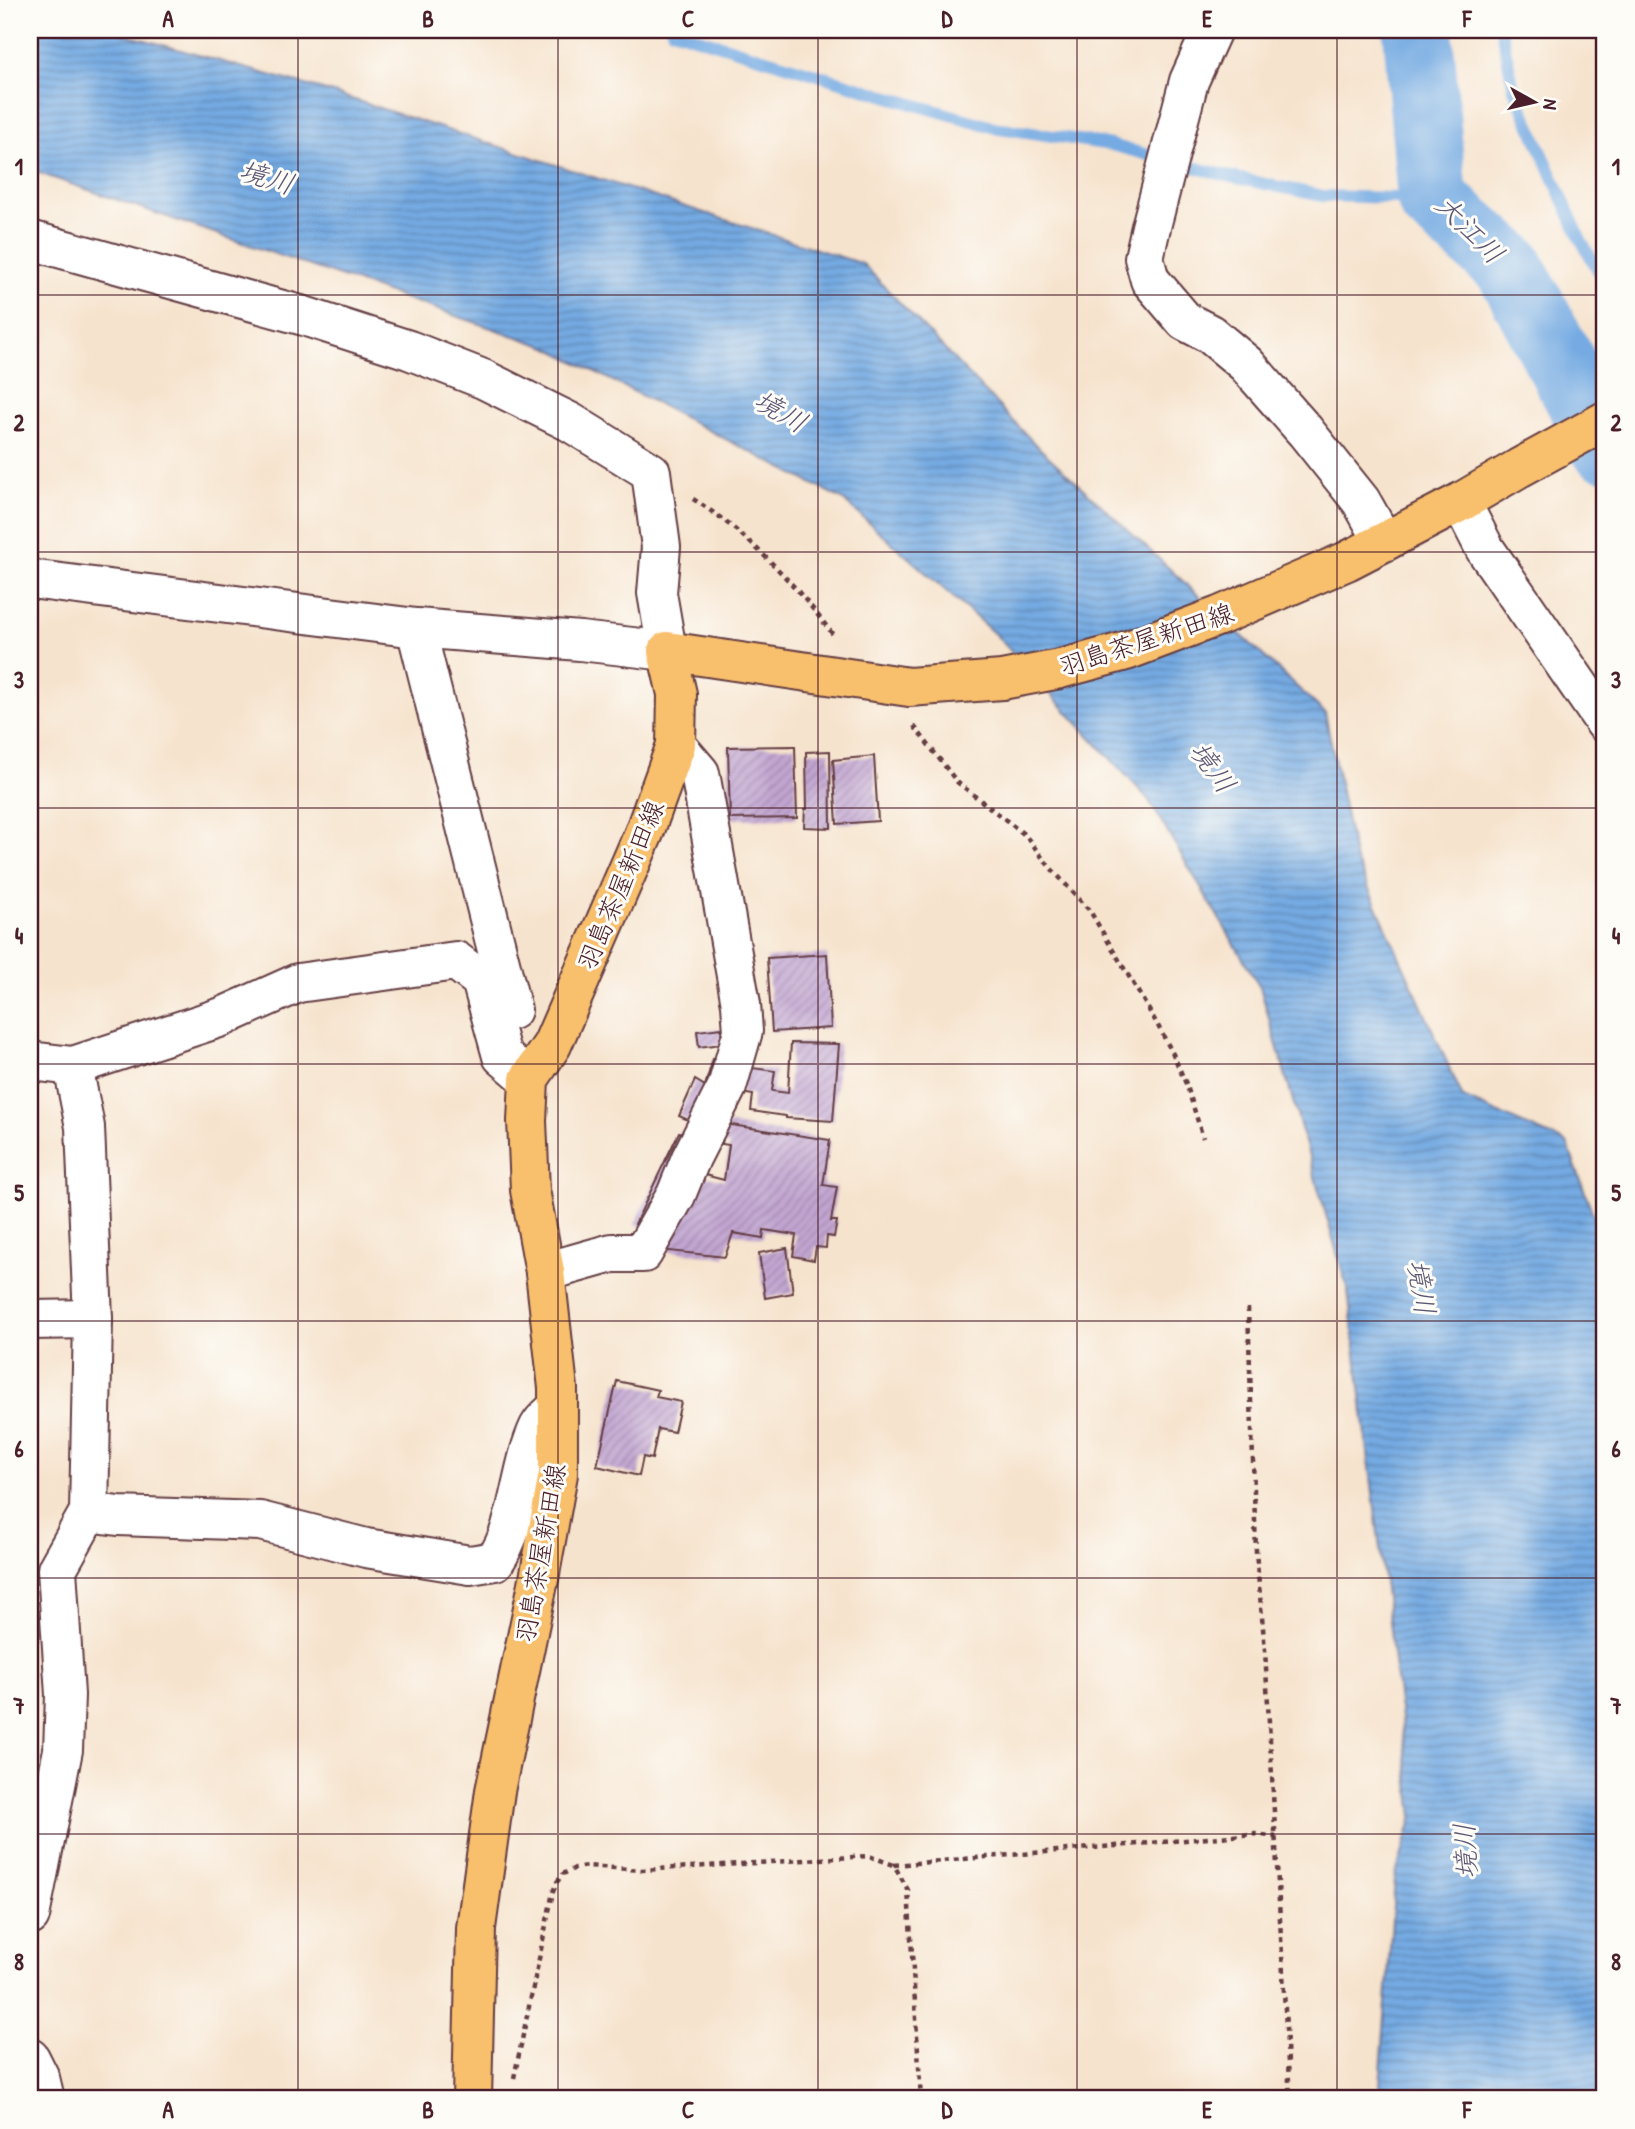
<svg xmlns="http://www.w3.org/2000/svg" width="1635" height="2129" viewBox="0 0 1635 2129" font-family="'Patrick Hand','Klee One',sans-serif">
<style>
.water{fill:url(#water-rules);stroke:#5f6486;stroke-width:2}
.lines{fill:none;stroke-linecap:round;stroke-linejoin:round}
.stream{stroke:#74aae2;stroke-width:12}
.river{stroke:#74aae2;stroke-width:70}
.building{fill:url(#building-hatch)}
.minor-casing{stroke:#643c43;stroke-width:42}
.major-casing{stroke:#643c43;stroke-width:42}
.path{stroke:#643c43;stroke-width:4.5;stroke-dasharray:5 5;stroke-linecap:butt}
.minor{stroke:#fff;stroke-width:38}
.major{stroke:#f8bf6c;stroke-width:38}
.grid{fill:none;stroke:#4a1f2b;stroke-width:2;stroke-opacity:0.55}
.labels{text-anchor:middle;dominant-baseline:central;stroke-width:6;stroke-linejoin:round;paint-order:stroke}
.street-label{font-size:26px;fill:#4a1f2b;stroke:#fdfcf7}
.water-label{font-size:28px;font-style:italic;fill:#5b5774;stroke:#fdfcf7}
.neatline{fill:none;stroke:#4a1f2b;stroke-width:2.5}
.grid-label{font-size:23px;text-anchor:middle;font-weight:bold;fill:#4a1f2b}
</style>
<defs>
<pattern id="water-rules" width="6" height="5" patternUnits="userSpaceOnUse" patternTransform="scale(1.75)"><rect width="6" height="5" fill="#74aae2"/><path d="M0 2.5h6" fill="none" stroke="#618ab7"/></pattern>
<pattern id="building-hatch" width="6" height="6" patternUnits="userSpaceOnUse" patternTransform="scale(1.75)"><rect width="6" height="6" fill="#c2a6d2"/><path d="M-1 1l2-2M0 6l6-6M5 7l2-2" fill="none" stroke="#a087ab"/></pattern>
</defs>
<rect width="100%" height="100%" fill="#fdfcf7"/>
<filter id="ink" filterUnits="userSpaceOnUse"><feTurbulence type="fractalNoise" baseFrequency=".0143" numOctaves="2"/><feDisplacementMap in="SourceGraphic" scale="14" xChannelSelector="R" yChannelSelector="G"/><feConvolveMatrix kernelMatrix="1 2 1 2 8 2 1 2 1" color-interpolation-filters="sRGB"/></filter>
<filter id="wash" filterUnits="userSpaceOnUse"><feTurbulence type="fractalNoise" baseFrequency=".00686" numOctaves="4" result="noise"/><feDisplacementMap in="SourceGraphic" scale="28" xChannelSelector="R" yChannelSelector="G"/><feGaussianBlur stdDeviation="1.57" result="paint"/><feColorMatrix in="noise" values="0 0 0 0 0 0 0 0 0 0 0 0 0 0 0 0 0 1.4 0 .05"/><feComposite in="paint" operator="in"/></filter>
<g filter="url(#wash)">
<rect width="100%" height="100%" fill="#f6e3cd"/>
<!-- water -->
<polygon class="water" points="30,30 110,30 330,92 863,264 1034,443 1325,713 1354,856 1463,1098 1567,1143 1605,1247 1605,2099 1379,2099 1395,1878 1413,1816 1348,1291 1260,987 1148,799 996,635 842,499 547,347 30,170"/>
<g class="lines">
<!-- stream -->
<g class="stream">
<polyline points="672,30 909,103 993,127 1111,145 1231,177 1323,196 1432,199"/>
<polyline points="1501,30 1514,89 1581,240 1605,283"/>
</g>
<!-- river -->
<polyline class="river" points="1418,30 1432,199 1509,266 1605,446"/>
</g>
<g id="blocks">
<!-- building -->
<g class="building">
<polygon points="795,746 797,818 730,819 728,747"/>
<polygon points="830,751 831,828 804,827 805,809 807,809 806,752"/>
<polygon points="874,756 878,821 837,824 833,760"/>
<polygon points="827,954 831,1028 772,1032 767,958"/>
<polygon points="721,1028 722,1044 699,1047 697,1031"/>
<polygon points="791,1043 839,1044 833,1121 786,1118 786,1116 751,1111 753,1095 741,1093 744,1067 775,1071 772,1091 788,1093"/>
<polygon points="713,1059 722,1062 695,1123 679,1116 695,1080 705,1086"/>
<polygon points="725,1124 830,1140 823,1185 837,1187 831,1221 837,1221 834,1237 827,1236 826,1248 816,1247 814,1260 793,1256 796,1235 764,1230 763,1238 733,1233 725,1257 660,1250 693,1172 724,1180 729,1145 722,1144"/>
<polygon points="679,1132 693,1139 650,1230 635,1224"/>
<polygon points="787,1248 793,1293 765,1298 759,1253"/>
<polygon points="617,1381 658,1390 656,1397 681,1402 674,1432 658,1429 652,1459 643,1457 639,1476 597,1466"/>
</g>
</g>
</g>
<g filter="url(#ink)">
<use href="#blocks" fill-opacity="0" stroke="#643c43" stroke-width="2"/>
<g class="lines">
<defs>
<g id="minor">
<polyline points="1212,30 1189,81 1151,227 1144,258 1150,280 1185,321 1210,334 1246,364 1305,431 1361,501 1384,542"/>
<polyline points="30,240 304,316 409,350 483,379 570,422 651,472 661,547 657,593 667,651 580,641 416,628 30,579"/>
<polyline points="1461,502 1485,549 1605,723"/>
<polyline points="416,628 512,1010"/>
<polyline points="30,1061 73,1066 85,1127 93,1319 89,1512 57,1569 65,1695 63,1750 30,1916"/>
<polyline points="73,1066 222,1017 298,983 456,961 481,980 502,1056 529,1079"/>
<polyline points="545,1272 612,1253 643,1253 676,1195 691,1158 727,1087 743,1031 741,1004 700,773 676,745"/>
<polyline points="30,1320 93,1319"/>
<path d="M89 1512 118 1516 260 1521 366 1548 470 1565 495 1561C521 1522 519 1469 539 1427 543 1419 552 1413 558 1407"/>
<polyline points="30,2058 40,2078 45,2099"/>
</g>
<polyline id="major" points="472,2099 476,1928 495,1791 539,1579 558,1474 558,1388 545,1272 530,1190 527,1121 529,1079 552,1045 644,833 676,745 677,694 667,651 909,687 1002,680 1060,669 1126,651 1219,616 1347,561 1461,502 1519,468 1605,421"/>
</defs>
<!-- minor casing -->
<use href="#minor" class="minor-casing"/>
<!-- major casing -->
<use href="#major" class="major-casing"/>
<!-- path -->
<g class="path">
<path d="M693 499C749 534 795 584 834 636"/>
<polyline points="914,726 957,782 1025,835 1049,866 1090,911 1156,1022 1173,1054 1187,1086 1203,1138"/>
<polyline points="1248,1308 1256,1552 1265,1650 1290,2099"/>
<polyline points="894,1865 1255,1834 1276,1837"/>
<polyline points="514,2078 553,1892 557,1882 563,1874 575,1868 587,1866 642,1870 869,1856 894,1865 908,1890 921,2099"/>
</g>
<!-- minor -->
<use href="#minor" class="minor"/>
<!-- major -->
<use href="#major" class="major"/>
</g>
</g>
<!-- grid -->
<path class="grid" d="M298 30V2099M558 30V2099M818 30V2099M1077 30V2099M1337 30V2099M30 295H1605M30 552H1605M30 808H1605M30 1064H1605M30 1321H1605M30 1578H1605M30 1834H1605"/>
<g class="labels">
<!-- street labels -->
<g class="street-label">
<text transform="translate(1146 639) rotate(-18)">羽島茶屋新田線</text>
<text transform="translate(620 885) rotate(-67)">羽島茶屋新田線</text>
<text transform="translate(540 1553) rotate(-80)">羽島茶屋新田線</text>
</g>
<!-- water labels -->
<g class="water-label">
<text transform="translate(267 177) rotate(17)">境川</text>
<text transform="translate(1470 229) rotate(45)">大江川</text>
<text transform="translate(781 411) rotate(30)">境川</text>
<text transform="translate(1213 767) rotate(54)">境川</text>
<text transform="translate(1422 1287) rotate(81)">境川</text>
<text transform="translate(1465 1851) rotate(-93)">境川</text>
</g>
</g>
<!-- margin -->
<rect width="1635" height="2129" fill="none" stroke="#fdfcf7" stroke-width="77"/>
<!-- north arrow -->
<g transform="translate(1534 102) rotate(98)" stroke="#fdfcf7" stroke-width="5" paint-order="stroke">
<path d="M0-5L12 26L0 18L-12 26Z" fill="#4a1f2b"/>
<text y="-10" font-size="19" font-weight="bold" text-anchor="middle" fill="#4a1f2b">N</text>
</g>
<rect x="38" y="38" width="1558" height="2052" class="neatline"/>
<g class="grid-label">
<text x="168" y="27">A</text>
<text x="428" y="27">B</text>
<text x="688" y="27">C</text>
<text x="947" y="27">D</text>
<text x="1207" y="27">E</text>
<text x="1467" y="27">F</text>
<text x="19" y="175">1</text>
<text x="1616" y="175">1</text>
<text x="19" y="431">2</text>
<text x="1616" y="431">2</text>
<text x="19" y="688">3</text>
<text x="1616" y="688">3</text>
<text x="19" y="944">4</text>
<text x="1616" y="944">4</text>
<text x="19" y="1201">5</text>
<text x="1616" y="1201">5</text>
<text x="19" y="1457">6</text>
<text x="1616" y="1457">6</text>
<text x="19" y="1714">7</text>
<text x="1616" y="1714">7</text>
<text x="19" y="1970">8</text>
<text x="1616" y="1970">8</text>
<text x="168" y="2118">A</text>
<text x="428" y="2118">B</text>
<text x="688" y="2118">C</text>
<text x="947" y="2118">D</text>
<text x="1207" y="2118">E</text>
<text x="1467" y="2118">F</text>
</g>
</svg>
